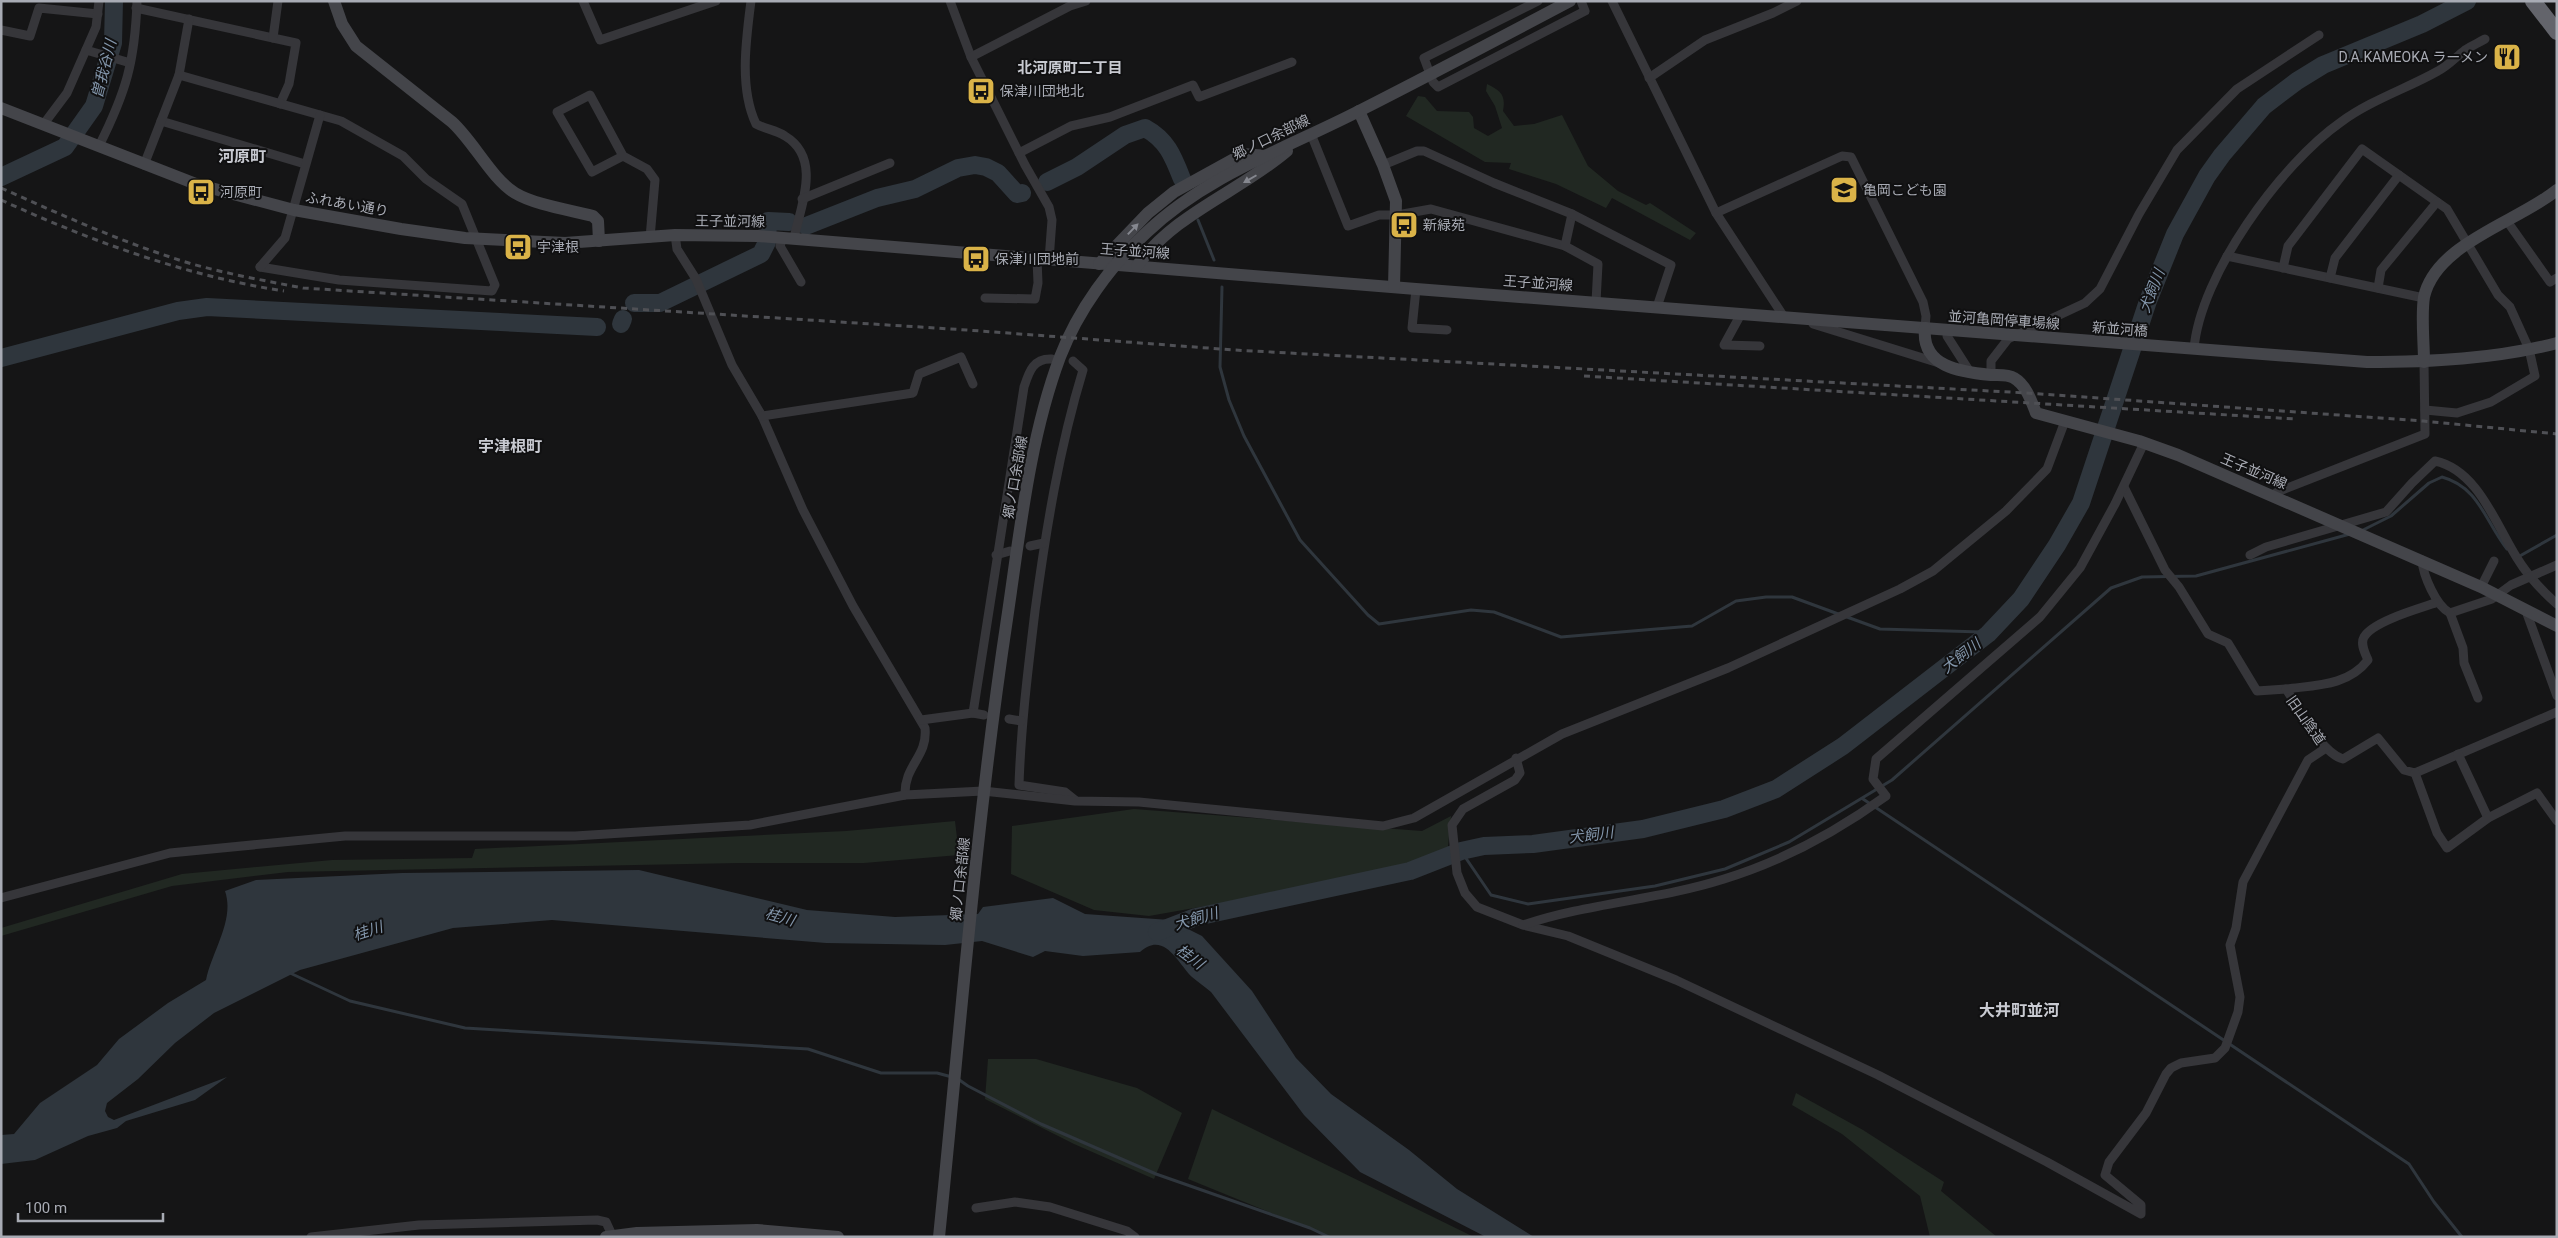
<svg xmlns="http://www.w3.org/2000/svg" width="2558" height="1238" viewBox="0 0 2558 1238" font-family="Roboto,'Noto Sans JP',sans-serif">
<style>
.green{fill:#212822}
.water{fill:#2f363d}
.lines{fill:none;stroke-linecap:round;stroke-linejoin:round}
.stream{stroke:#2f363d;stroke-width:3}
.river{stroke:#2f363d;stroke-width:18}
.street{stroke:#36363a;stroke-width:9}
.secondary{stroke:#44454a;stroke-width:12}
.highway{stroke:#63646b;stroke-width:16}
.rail{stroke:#4f5055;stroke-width:3;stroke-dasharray:6 5;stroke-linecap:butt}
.oneway{fill:#85878f}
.labels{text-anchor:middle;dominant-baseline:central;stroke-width:4;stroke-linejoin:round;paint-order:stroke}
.poi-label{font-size:14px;fill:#a8abb4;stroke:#101011;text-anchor:start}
.street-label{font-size:14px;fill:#a8abb4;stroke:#101011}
.neighbourhood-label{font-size:15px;font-weight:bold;fill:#c8cad1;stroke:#101011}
.water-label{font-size:15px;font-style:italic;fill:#8396ab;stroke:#101011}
.quarter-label{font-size:16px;font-weight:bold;fill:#c8cad1;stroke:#101011}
</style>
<rect width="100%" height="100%" fill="#151516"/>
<!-- green -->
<g class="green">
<path d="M1487 84C1501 91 1506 95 1503 111L1514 126 1534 124 1562 115 1588 166 1618 191 1646 205 1650 203 1696 233 1690 240 1612 198 1606 208 1556 184 1509 169 1511 163 1485 162 1406 116 1418 96 1425 97 1437 111 1469 112 1473 117 1474 128 1488 136 1502 128 1495 106 1486 91Z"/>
<polygon points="1134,809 1422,831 1451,816 1448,847 1423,862 1301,889 1149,916 1094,910 1011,874 1012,826"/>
<polygon points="955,821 959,855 864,863 739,863 288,872 172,886 1,936 1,928 182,874 332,860 472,858 475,849 846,831"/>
<polygon points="988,1059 1036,1059 1137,1088 1182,1113 1154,1179 1074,1144 985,1099"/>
<polygon points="1796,1093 1863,1130 1944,1182 1941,1191 1997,1237 1930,1237 1920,1196 1842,1134 1792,1105"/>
<polygon points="1212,1109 1474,1237 1330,1237 1188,1179"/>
</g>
<!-- water -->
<path class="water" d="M639 870 807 910 895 917 978 914 983 907 1053 898 1085 914 1170 920 1202 936 1252 991 1296 1058 1331 1094 1409 1150 1457 1189 1534 1237H1486L1360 1172 1304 1115 1211 992C1205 987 1198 982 1192 977 1178 963 1164 930 1140 952L1083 956 1045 951 1033 957 982 941 945 945 826 943 552 920 453 928 300 970 214 1013 175 1043 138 1079 107 1103 105 1111 108 1117 114 1120 227 1077 195 1100 126 1121 117 1128 88 1136 35 1160 1 1164V1135L14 1134 40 1103 97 1065 119 1039 168 1003 206 980C212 951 235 920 225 891L256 880 402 873Z"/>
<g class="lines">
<!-- stream -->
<g class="stream">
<polyline points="1198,220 1214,260"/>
<polyline points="1222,287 1220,367 1229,400 1244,436 1300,540 1368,615 1379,624 1471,610 1494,612 1561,637 1692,626 1736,601 1766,597 1792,597 1841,615"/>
<path d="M2361 531 2391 516 2429 483 2442 477C2479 487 2485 521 2507 549"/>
<polyline points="2518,557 2557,535"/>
<polyline points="1847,617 1880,629 1982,632 1988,634"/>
<polyline points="1863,799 2409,1164 2434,1202 2462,1237"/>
<polyline points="1461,851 1491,895 1528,904 1655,886 1725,869 1789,842 1892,780 2111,588 2142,577 2196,576 2350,534"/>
<polyline points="290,973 350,1001 465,1028 808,1049 881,1073 937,1073 952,1077"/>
<polyline points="958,1079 968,1086 1041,1124 1156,1174 1310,1228 1329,1237"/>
</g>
<!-- river -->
<g class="river">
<polyline points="1,177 65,147 94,106 113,43 114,1"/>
<path d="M1047 182 1077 167 1125 135 1145 128C1167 140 1173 156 1182 179"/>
<polyline points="806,226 877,198 915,189 958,168 975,165 986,167 998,173 1017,194 1022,193"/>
<polyline points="634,303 660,303 761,254 767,242 768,221 789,222"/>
<polyline points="621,324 623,319"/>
<polyline points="1,358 178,311 207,307 597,327"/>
<polyline points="1157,932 1196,917 1410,871 1461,851 1484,846 1533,844 1643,829 1724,809 1776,789 1843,746 1988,634 2021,599 2057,545 2081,503 2148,301 2175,234 2207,176 2222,155 2264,106 2297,81 2323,65 2422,24 2467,1"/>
</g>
<!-- street -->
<g class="street">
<polyline points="583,1 600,40 716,1"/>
<path d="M751 1C746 40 739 88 756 124 765 129 776 130 785 136 822 158 801 205 794 238"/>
<polyline points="950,1 971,57 1025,165 1049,207 1052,220 1049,260"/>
<polyline points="1538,1 1424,58 1433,82 1438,87 1585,11 1581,1"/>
<polyline points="1612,1 1716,213 1784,317"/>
<polyline points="136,8 296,43 289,84 280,104"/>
<polyline points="1,30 30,36 39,8 98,14"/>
<polyline points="273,38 278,1"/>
<polyline points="86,50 127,62"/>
<polyline points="971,57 1070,6 1086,1"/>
<polyline points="179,75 189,19"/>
<polyline points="1649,78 1705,40 1773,13 1797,1"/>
<polyline points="161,121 305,164"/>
<polyline points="43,125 67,93 96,27 99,1"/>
<polyline points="1311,134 1348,226 1379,215 1397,215 1431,209 1565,246"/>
<path d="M99 146C126 92 135 62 137 1"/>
<polyline points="1019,153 1071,126 1110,117 1193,85 1199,97 1292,62"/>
<polyline points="623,156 590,95 557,112 592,172 623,156 647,169 655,180 650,238"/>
<polyline points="144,165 179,75 341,121 403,156 426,179 462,204 495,285 492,291 339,280 260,267"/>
<polyline points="1383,165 1417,151 1424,151 1494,183 1572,214 1565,246 1598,264 1596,302"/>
<polyline points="802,199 890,163"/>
<polyline points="1716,213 1842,156 1851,157 1923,302 1926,316 1925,328"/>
<polyline points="1572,214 1671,265 1657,307"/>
<polyline points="2507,221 2550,282 2557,278"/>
<path d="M675 235 677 249 696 279 732 365 762 416 803 510 853 606 925 728C928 757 904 765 905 795"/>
<polyline points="783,237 780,246 801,282"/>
<polyline points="2227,256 2424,298"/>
<polyline points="260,267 285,238 320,115"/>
<polyline points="2283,268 2288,246 2362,149 2447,209 2498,295 2510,307 2529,349 2535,376 2491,402 2457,413 2425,410"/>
<polyline points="2330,278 2335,258 2399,175"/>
<polyline points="2378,288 2381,270 2437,202"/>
<polyline points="1416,289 1412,328 1447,330"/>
<polyline points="985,298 1035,299 1038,283 1037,259"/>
<polyline points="1741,314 1724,345 1760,346"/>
<polyline points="1813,324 1939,363"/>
<polyline points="1947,336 1970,372"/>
<path d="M2194 349C2200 275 2281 164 2341 122 2371 100 2406 89 2438 71 2448 66 2456 57 2465 50 2471 46 2478 43 2485 39"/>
<path d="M1073 361 1083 370C1059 449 1046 530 1035 611 1028 670 1021 725 1019 785L1065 792 1075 800"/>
<polyline points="1991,375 1991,361 2008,339 2085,303 2100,289 2139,214 2177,150 2237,89 2319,35"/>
<polyline points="762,416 913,393 919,374 961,357 973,384"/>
<path d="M2124 487 2165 570 2179 587 2208 634 2228 643 2257 691 2286 689C2299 708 2321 753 2343 759L2378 738 2404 770 2415 773 2557 712"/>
<polyline points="2273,496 2277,492 2425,434 2424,362"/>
<polyline points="1030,546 1044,543"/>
<polyline points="996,555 1010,551"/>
<path d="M2250 555 2266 547 2386 512 2412 483 2435 461C2478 470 2496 525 2517 558 2528 576 2541 590 2557 604"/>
<path d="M2422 560C2423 575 2436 606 2450 613L2492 599 2511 585 2557 565"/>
<polyline points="2481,587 2494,561"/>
<polyline points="2526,611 2557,696"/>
<polyline points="2450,613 2463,648 2464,663 2478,698"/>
<path d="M2286 689C2316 685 2348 686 2368 660 2365 653 2360 644 2364 637 2373 621 2421 608 2438 602"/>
<path d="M973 713 1024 387C1029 372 1033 358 1052 359"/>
<polyline points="1009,719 1021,721"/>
<polyline points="921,720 973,713 984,715"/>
<polyline points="2458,754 2488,818"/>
<polyline points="1516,758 1520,773 1515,780 1463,809 1452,825 1457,873 1465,893 1477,907 1523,925 1568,936 1676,980 1878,1075 2047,1162 2141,1214 2141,1205 2105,1175 2109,1162 2146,1113 2166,1074 2171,1068 2181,1063 2215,1058 2225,1048 2238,1012 2240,997 2230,945 2236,928 2243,882 2308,760 2326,748"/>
<polyline points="2415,773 2437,833 2447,848 2488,818 2537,793 2557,821"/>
<polyline points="1,898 170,853 345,836 575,836 750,825 905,795 983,791 1075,801 1139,802 1383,826 1414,818 1562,734 1728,668 1900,589 1933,571 2006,511 2047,469 2065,421"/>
<path d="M1523 925C1588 903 1658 900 1724 879 1783 861 1836 832 1886 796L1873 779 1876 759 2040 617 2080 568 2115 504 2144 443"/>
<polyline points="976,1208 1015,1202 1050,1207 1127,1231 1135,1237"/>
<polyline points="311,1237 419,1225 597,1220 606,1222 612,1235"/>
</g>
<!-- secondary -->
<g class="secondary">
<path d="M334 1 342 24 356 46 452 122C474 142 491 178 515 193 535 205 570 210 593 216L598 221 599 241"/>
<path d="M1 108 196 184 294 210 401 229 465 238 565 243 675 235 758 236 1416 289 2367 362C2430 362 2495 359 2557 343"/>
<polyline points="1359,111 1383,165 1396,201 1394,287"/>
<polyline points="1099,264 1148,213 1174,192 1243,154 1267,156"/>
<path d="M1137 266C1175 213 1239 192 1287 151"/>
<path d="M1925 328C1921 367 1961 372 1991 375 1998 375 2008 374 2014 378 2026 385 2031 400 2036 413L2139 441 2178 455 2481 587 2557 626"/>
<path d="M2424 362C2424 343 2421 315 2424 297 2436 243 2518 222 2557 190"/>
<polyline points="606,1237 637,1233 757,1230 838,1237"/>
<path d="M939 1237C960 1031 976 824 1007 619 1020 532 1029 440 1060 357 1078 310 1111 265 1147 232 1207 175 1287 148 1359 111 1430 75 1500 38 1570 1"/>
</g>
<!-- highway -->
<polyline class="highway" points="2533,1 2557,32"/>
<!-- rail -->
<g class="rail">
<path d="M1 188C64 216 126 244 192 264 228 274 266 281 303 288L967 330 1234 350 2027 393 2423 421 2557 434"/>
<path d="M1 200C91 241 186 276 284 291"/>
<polyline points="1584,376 2295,419"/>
</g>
</g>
<!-- one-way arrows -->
<defs><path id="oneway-solid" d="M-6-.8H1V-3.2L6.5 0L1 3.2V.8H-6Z" transform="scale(1.25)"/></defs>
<g class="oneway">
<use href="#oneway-solid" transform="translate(1250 179) rotate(150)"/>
<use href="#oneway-solid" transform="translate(1133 229) rotate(-46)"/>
</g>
<!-- icons -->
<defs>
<symbol id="restaurant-square" viewBox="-11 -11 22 22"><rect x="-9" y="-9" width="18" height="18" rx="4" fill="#dab348" stroke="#101011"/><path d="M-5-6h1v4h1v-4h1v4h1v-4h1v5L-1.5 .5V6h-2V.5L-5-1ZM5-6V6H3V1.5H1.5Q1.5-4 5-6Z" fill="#111"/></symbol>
<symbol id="bus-square" viewBox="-11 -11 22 22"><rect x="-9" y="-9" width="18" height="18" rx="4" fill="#dab348" stroke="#101011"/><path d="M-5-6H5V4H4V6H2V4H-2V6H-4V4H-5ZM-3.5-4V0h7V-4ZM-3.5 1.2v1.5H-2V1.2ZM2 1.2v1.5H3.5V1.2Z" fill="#111"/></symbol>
<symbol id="school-square" viewBox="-11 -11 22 22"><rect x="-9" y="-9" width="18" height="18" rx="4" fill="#dab348" stroke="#101011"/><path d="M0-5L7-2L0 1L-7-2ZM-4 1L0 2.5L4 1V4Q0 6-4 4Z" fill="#111"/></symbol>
</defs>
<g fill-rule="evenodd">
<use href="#restaurant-square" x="2491" y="41" width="32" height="32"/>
<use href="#bus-square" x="965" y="75" width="32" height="32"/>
<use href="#school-square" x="1828" y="174" width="32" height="32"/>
<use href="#bus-square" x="185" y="176" width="32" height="32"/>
<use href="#bus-square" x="1388" y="209" width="32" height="32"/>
<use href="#bus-square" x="502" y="231" width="32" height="32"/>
<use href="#bus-square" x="960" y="243" width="32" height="32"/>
</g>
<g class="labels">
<!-- poi labels -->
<g class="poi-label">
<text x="2488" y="57" text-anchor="end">D.A.KAMEOKA ラーメン</text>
<text x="1000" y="91">保津川団地北</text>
<text x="1863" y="190">亀岡こども園</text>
<text x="220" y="192">河原町</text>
<text x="1423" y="225">新緑苑</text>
<text x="537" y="247">宇津根</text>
<text x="995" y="259">保津川団地前</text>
</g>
<!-- street labels -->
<g class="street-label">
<text transform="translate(1271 137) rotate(-26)">郷ノ口余部線</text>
<text transform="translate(347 204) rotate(10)">ふれあい通り</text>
<text transform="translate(730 221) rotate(1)">王子並河線</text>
<text transform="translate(1135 251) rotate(4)">王子並河線</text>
<text transform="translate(1538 283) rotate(4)">王子並河線</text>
<text transform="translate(2004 320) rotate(4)">並河亀岡停車場線</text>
<text transform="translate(2120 329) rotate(4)">新並河橋</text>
<text transform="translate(2254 471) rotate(23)">王子並河線</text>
<text transform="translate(1015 477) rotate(-80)">郷ノ口余部線</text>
<text transform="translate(2306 720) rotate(55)">旧山陰道</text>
<text transform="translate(960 879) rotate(-84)">郷ノ口余部線</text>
</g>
<!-- neighbourhood labels -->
<g class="neighbourhood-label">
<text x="1070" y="68">北河原町二丁目</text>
</g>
<!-- water labels -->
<g class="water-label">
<text transform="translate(104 69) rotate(-76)">曽我谷川</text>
<text transform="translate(2152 291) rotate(-69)">犬飼川</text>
<text transform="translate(1961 656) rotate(-38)">犬飼川</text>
<text transform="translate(1591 835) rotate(-7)">犬飼川</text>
<text transform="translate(780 917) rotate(16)">桂川</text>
<text transform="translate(1196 919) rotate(-16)">犬飼川</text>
<text transform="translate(368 931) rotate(-18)">桂川</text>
<text transform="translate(1190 957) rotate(36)">桂川</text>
</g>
<!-- quarter labels -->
<g class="quarter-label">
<text x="242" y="156">河原町</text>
<text x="510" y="446">宇津根町</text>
<text x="2019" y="1010">大井町並河</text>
</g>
</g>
<!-- border -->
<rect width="2558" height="1238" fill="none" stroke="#a8abb4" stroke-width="5"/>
<!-- scale -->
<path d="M18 1213v8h145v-8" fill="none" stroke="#a8abb4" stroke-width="2.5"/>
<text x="25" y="1213" font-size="15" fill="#a8abb4" stroke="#101011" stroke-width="4" paint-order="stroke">100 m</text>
</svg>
